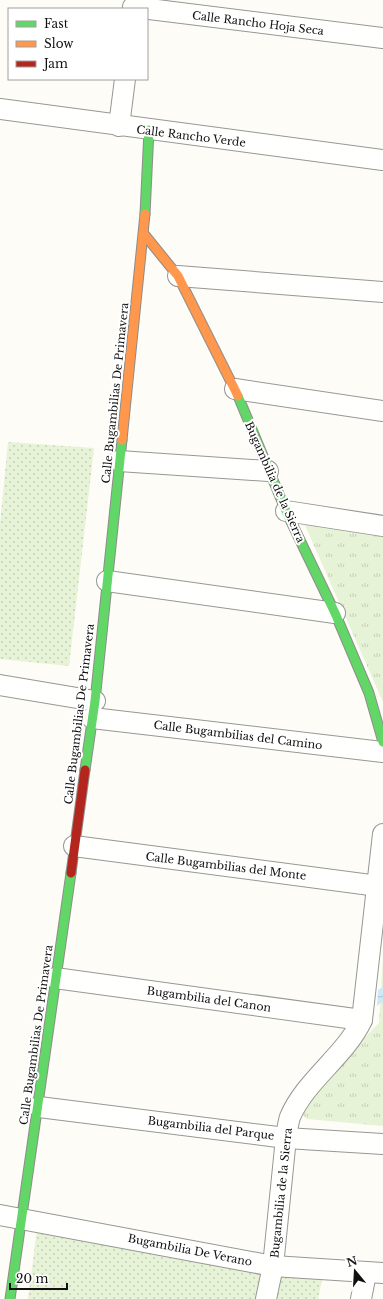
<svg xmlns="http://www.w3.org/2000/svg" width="383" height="1299" viewBox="0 0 383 1299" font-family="'Libre Baskerville',serif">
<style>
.grass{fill:url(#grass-dots)}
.park{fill:url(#park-tufts)}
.water{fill:url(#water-waves)}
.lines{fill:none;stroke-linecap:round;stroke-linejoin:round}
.street-casing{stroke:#979795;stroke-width:22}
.fast-casing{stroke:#8e8d8b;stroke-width:11}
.slow-casing{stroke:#8e8d8b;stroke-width:11}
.jam-casing{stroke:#8e8d8b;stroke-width:11}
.street{stroke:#fffffe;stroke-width:20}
.fast{stroke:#63d668;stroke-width:9}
.slow{stroke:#ff974d;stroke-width:9}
.jam{stroke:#b3261e;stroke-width:9}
.labels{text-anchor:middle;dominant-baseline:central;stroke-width:4;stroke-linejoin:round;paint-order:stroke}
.street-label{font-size:11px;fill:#111;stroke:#fff}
</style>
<defs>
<pattern id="grass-dots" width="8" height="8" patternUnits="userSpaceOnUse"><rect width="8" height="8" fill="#e7f3d7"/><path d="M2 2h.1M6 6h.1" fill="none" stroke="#c5cfb8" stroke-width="1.8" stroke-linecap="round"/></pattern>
<pattern id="park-tufts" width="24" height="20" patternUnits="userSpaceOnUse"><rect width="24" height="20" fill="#e7f3d7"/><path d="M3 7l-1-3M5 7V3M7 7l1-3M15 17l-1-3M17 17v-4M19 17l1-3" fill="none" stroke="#c5cfb8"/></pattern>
<pattern id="water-waves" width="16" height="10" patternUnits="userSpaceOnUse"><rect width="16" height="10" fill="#cde8f7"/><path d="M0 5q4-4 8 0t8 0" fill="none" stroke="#afc6d3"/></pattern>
</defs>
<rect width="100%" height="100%" fill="#fdfcf7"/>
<!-- grass -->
<g class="grass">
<polygon points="8,442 94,448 69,666 0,659 0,524"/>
<polygon points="37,1229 326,1261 318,1299 28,1299"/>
</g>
<!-- park -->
<g class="park">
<polygon points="304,523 383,533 383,702"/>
<polygon points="383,956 383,1126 307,1119 300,1113 305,1098 379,1023"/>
</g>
<!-- water -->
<polygon class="water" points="383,987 383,1001 377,1006 378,990"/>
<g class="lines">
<defs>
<g id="street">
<polyline points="133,7 383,38"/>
<polyline points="0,109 383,160"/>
<polyline points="119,126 125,79"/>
<polyline points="178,276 383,292"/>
<polyline points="235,389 383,411"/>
<polyline points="119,461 268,471"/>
<polyline points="286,511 383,526"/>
<polyline points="107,581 335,613"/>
<polyline points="0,685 95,701"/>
<polyline points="92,718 383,752"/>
<polyline points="74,846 378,886"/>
<polyline points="55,978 362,1020"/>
<polyline points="39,1107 286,1138 383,1144"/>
<polyline points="0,1215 273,1266 383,1273"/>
<path d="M266 1299 273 1266 286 1138C287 1131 288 1123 290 1117 305 1081 345 1056 362 1020L383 834"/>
<polyline points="361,1299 366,1273"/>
</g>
<g id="fast">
<polyline points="145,214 149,130"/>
<polyline points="238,396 286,511 335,613 369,693 383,742"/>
<polyline points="85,770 95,701 122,440"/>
<polyline points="10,1299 71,873"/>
</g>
<g id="slow">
<polyline points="144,234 178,276 238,396"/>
<polyline points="122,440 145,214"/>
</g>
<polyline id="jam" points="71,873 85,770"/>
</defs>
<!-- street casing -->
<use href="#street" class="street-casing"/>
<!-- fast casing -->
<use href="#fast" class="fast-casing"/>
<!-- slow casing -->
<use href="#slow" class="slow-casing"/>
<!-- jam casing -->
<use href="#jam" class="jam-casing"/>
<!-- street -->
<use href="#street" class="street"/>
<!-- fast -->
<use href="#fast" class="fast"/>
<!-- slow -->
<use href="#slow" class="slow"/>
<!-- jam -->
<use href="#jam" class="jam"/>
</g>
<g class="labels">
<!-- street labels -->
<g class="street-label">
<text transform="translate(258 23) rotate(7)">Calle Rancho Hoja Seca</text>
<text transform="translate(191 136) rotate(7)">Calle Rancho Verde</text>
<text transform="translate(115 393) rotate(-84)">Calle Bugambilias De Primavera</text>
<text transform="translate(275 482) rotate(66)">Bugambilia de la Sierra</text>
<text transform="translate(79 714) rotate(-83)">Calle Bugambilias De Primavera</text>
<text transform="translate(238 735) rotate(7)">Calle Bugambilias del Camino</text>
<text transform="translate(226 866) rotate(7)">Calle Bugambilias del Monte</text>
<text transform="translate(209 999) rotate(8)">Bugambilia del Canon</text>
<text transform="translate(36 1035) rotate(-82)">Calle Bugambilias De Primavera</text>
<text transform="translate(211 1128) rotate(7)">Bugambilia del Parque</text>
<text transform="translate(281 1193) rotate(-84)">Bugambilia de la Sierra</text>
<text transform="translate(190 1250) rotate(11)">Bugambilia De Verano</text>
</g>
</g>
<!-- legend -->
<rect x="8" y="8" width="140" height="72" fill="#ffffff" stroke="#a0a0a0"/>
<rect x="16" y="21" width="20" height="6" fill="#63d668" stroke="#a0a0a0"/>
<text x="44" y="28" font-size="12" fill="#111111">Fast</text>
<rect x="16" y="41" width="20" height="6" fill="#ff974d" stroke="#a0a0a0"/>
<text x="44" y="48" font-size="12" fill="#111111">Slow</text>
<rect x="16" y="61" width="20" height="6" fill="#b3261e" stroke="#a0a0a0"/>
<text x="44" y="68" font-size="12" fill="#111111">Jam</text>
<!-- north arrow -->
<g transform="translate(355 1271) rotate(342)" stroke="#ffffff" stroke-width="3" paint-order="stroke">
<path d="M0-3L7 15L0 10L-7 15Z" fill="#111111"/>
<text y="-6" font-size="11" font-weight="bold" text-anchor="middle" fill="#111111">N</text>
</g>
<!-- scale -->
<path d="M10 1283v6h57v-6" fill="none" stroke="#111111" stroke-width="2"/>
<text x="16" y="1283" font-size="12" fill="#111111" stroke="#ffffff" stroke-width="3" paint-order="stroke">20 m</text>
</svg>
